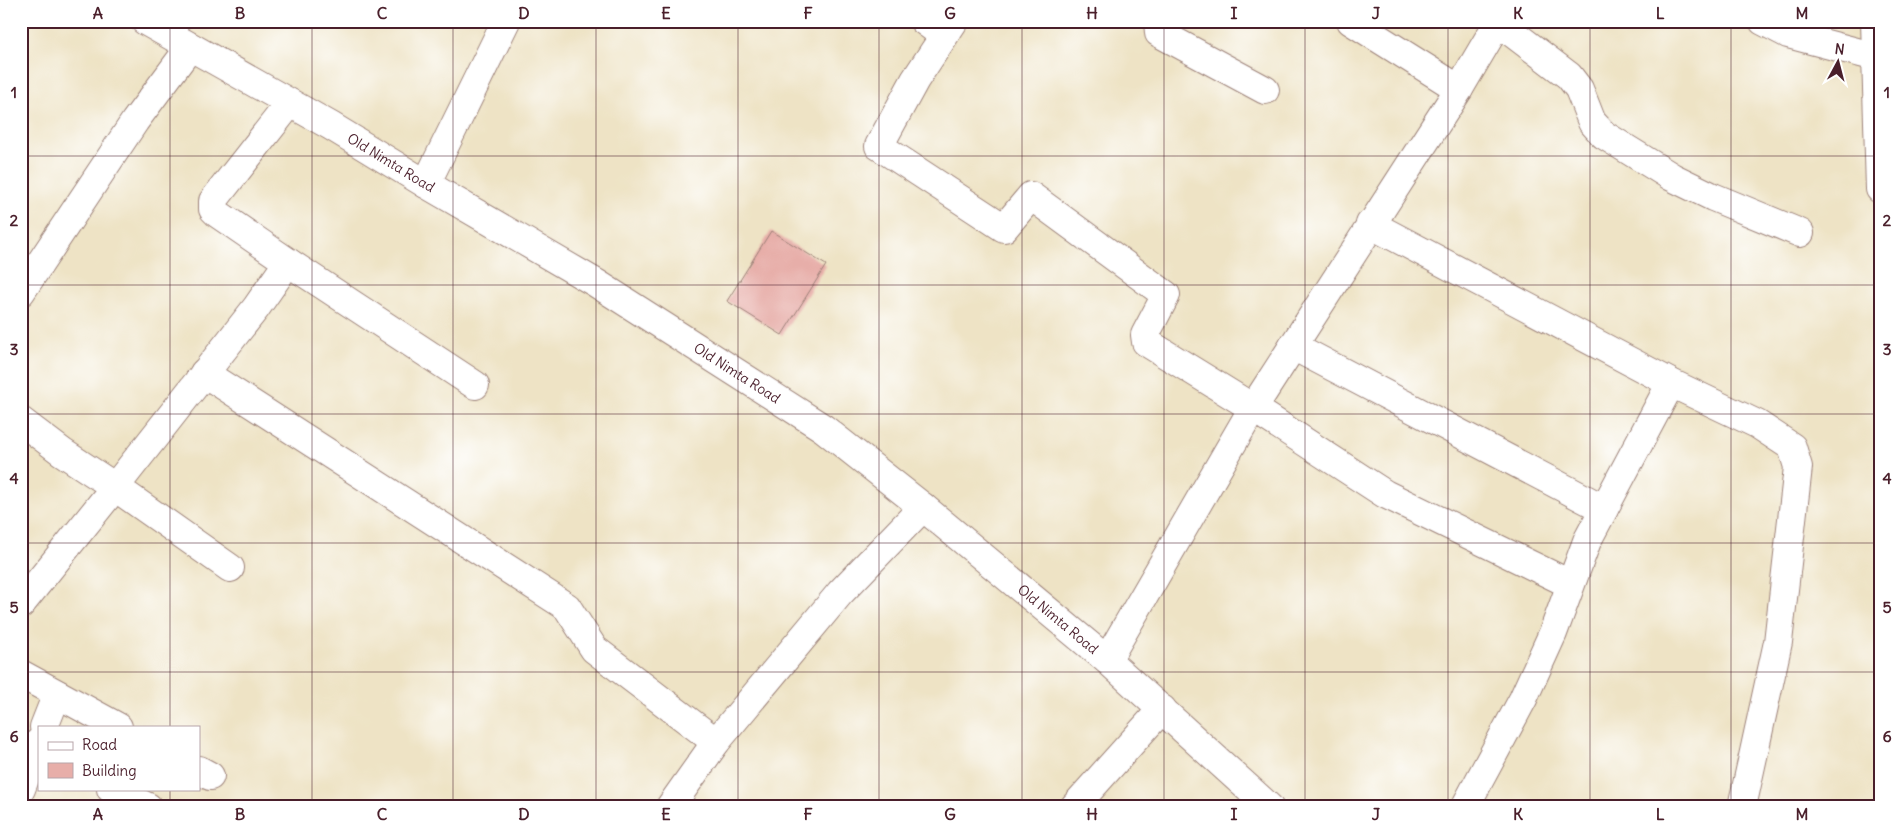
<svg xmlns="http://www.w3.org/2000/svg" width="1901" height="828" viewBox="0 0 1901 828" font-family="Delius,sans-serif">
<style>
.building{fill:#e7aea9}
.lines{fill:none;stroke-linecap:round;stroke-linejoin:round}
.minor-casing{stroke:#9c8178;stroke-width:30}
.minor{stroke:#fff;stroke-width:28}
.grid{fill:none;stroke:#4a1f2b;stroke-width:1;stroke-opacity:0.55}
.labels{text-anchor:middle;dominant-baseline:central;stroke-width:4;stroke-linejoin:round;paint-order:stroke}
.street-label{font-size:14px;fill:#4a1f2b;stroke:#fff}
.neatline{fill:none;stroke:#4a1f2b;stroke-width:2}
.grid-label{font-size:16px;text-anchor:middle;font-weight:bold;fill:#4a1f2b}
</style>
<rect width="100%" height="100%" fill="#fff"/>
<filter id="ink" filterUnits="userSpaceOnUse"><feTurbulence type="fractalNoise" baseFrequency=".02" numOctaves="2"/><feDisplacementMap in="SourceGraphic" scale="10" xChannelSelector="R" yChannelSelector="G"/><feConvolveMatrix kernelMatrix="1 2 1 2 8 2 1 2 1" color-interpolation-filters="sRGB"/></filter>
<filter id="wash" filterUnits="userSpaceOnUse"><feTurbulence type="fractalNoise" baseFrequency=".0096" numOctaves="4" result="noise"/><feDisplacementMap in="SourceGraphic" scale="20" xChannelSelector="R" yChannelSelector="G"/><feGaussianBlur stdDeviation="1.12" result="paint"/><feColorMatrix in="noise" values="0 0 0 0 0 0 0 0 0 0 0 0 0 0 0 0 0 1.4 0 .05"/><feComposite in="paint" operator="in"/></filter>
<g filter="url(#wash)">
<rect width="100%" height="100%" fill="#eee3c5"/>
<g id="blocks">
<!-- building -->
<polygon class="building" points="771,231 826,265 782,335 727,301"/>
</g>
</g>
<g filter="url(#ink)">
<use href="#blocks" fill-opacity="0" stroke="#9c8178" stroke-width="1"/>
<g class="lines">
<defs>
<g id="minor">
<path id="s1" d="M145 21 331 126 426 184 596 283 823 428 923 507 1107 660 1269 807"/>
<polyline points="924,21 943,35"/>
<polyline points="954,21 915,80 879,146 1004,228 1031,196 1166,295 1145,335 1146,342 1253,408 1385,494 1570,584"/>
<polyline points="1158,21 1159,33 1265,90"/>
<polyline points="1351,21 1459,89"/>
<polyline points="1763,21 1788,34 1876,57"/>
<polyline points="1875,21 1880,189"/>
<polyline points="1498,22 1569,76 1579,89 1592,122 1604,135 1672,177 1713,197 1800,233"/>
<polyline points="426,184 506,21"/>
<polyline points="1370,224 1671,383 1757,424 1792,447 1798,467 1778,642 1742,807"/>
<polyline points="288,262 475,385"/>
<polyline points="21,292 135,121 190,47"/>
<polyline points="1293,346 1604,509"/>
<polyline points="204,373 567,607 594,649 716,742"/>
<polyline points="21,421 62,452 115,487 21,604"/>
<polyline points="230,568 115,487 256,308 288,262 218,214 213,209 213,201 290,103"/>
<polyline points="1107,660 1253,408 1459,89 1499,21"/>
<polyline points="21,674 118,727"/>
<polyline points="44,727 57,694"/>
<polyline points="199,770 210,776"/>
<polyline points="21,789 39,742"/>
<polyline points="111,789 148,807"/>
<polyline points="670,807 716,742 840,593 923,507"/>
<polyline points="1074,807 1162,709"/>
<polyline points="1465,807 1523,699 1553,633 1587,541 1671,383"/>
</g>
</defs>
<!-- minor casing -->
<use href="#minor" class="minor-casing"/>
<!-- minor -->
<use href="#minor" class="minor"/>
</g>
</g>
<!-- grid -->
<path class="grid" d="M170 21V727M312 21V807M453 21V807M596 21V807M738 21V807M879 21V807M1022 21V807M1164 21V807M1305 21V807M1448 21V807M1590 21V807M1731 21V807M21 156H1880M21 285H1880M21 414H1880M21 543H1880M21 672H1880M170 789V807"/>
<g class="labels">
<!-- street labels -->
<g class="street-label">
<text stroke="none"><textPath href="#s1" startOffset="284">Old Nimta Road</textPath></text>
<text stroke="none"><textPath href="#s1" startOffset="689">Old Nimta Road</textPath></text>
<text stroke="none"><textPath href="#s1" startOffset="1094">Old Nimta Road</textPath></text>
</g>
</g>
<!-- margin -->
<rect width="1901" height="828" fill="none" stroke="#fff" stroke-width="55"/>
<!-- legend -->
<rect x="38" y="726" width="162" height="65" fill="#ffffff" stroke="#b7a5aa"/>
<rect x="48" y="742" width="25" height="8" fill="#ffffff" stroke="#b7a5aa"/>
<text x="82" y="750" font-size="15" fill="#4a1f2b">Road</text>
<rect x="48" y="763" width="25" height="15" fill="#e7aea9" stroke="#b7a5aa"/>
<text x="82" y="776" font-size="15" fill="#4a1f2b">Building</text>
<!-- north arrow -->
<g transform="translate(1838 62) rotate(7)" stroke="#ffffff" stroke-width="4" paint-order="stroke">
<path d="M0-4L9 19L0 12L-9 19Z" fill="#4a1f2b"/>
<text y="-8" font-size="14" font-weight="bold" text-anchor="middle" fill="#4a1f2b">N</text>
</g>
<rect x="28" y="28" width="1846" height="772" class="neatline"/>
<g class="grid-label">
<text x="98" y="19">A</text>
<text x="240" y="19">B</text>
<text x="382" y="19">C</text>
<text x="524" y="19">D</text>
<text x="666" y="19">E</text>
<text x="808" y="19">F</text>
<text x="950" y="19">G</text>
<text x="1092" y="19">H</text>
<text x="1234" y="19">I</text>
<text x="1376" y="19">J</text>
<text x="1518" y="19">K</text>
<text x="1660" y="19">L</text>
<text x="1802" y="19">M</text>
<text x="14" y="98">1</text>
<text x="1887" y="98">1</text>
<text x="14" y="226">2</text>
<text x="1887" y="226">2</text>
<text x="14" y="355">3</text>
<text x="1887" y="355">3</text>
<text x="14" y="484">4</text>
<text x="1887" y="484">4</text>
<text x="14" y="613">5</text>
<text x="1887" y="613">5</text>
<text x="14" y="742">6</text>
<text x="1887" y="742">6</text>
<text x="98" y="820">A</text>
<text x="240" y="820">B</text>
<text x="382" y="820">C</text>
<text x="524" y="820">D</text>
<text x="666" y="820">E</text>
<text x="808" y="820">F</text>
<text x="950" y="820">G</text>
<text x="1092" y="820">H</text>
<text x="1234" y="820">I</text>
<text x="1376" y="820">J</text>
<text x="1518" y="820">K</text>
<text x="1660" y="820">L</text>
<text x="1802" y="820">M</text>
</g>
</svg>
